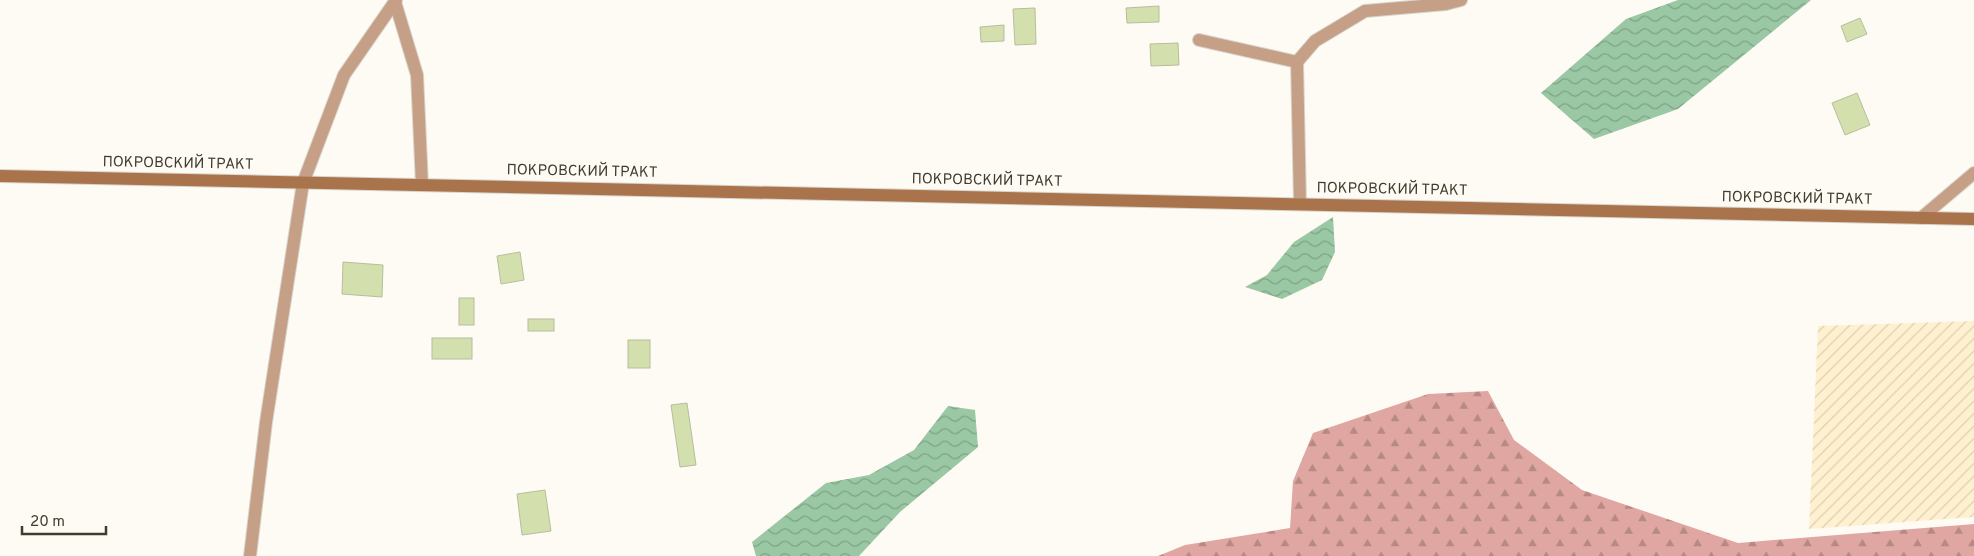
<svg xmlns="http://www.w3.org/2000/svg" width="1974" height="556" viewBox="0 0 1974 556" font-family="Overpass,sans-serif">
<style>
.industrial{fill:url(#industrial-furrows)}
.forest{fill:url(#forest-firs)}
.water{fill:url(#water-waves)}
.building{fill:#d3e0ad;stroke:#b6be9d}
.lines{fill:none;stroke-linecap:round;stroke-linejoin:round}
.lane-casing{stroke:#d8d5cd;stroke-width:14}
.street-casing{stroke:#d8d5cd;stroke-width:14}
.secondary-casing{stroke:#d8d5cd;stroke-width:14}
.lane{stroke:#c6a086;stroke-width:12}
.street{stroke:#c6a086;stroke-width:12}
.secondary{stroke:#a9734c;stroke-width:12}
.labels{text-anchor:middle;dominant-baseline:central;stroke-width:4.5;stroke-linejoin:round;paint-order:stroke}
.street-label{font-size:15px;fill:#423c2f;stroke:#fefbf4}
</style>
<defs>
<pattern id="industrial-furrows" width="10" height="10" patternUnits="userSpaceOnUse" patternTransform="scale(1.25)"><rect width="10" height="10" fill="#fff1d0"/><path d="M-1 1l2-2M0 10L10 0M9 11l2-2" fill="none" stroke="#dcd0b3"/></pattern>
<pattern id="forest-firs" width="22" height="20" patternUnits="userSpaceOnUse" patternTransform="scale(1.25)"><rect width="22" height="20" fill="#e0a7a2"/><path d="M5 1l3.5 6h-7zM16 11l3.5 6h-7z" fill="#b78984"/></pattern>
<pattern id="water-waves" width="16" height="10" patternUnits="userSpaceOnUse" patternTransform="scale(1.25)"><rect width="16" height="10" fill="#9ac7a4"/><path d="M0 5q4-4 8 0t8 0" fill="none" stroke="#7fa386"/></pattern>
</defs>
<rect width="100%" height="100%" fill="#fefbf4"/>
<!-- industrial -->
<polygon class="industrial" points="1974,321 1974,517 1809,529 1818,326"/>
<!-- forest -->
<polygon class="forest" points="1488,391 1514,440 1582,490 1738,543 1974,524 1974,556 1158,556 1185,545 1290,528 1293,481 1313,433 1428,394"/>
<!-- water -->
<g class="water">
<polygon points="1678,0 1811,0 1678,109 1594,139 1541,93 1626,19"/>
<polygon points="1333,217 1335,252 1322,280 1282,299 1245,287 1267,275 1294,242"/>
<polygon points="948,406 975,410 978,447 900,512 859,556 756,556 752,542 826,483 869,475 914,450"/>
</g>
<!-- building -->
<g class="building">
<polygon points="1159,6 1159,22 1127,23 1126,8"/>
<polygon points="1035,8 1036,44 1015,45 1013,9"/>
<polygon points="1860,18 1867,34 1847,42 1841,26"/>
<polygon points="1004,25 1004,41 981,42 980,27"/>
<polygon points="1178,43 1179,65 1151,66 1150,44"/>
<polygon points="1857,93 1870,125 1845,135 1832,103"/>
<polygon points="520,252 524,280 501,284 497,256"/>
<polygon points="343,262 383,265 382,297 342,294"/>
<rect x="459" y="298" width="15" height="27"/>
<rect x="528" y="319" width="26" height="12"/>
<rect x="432" y="338" width="40" height="21"/>
<rect x="628" y="340" width="22" height="28"/>
<polygon points="687,403 696,465 680,467 671,405"/>
<polygon points="545,490 551,531 522,535 517,494"/>
</g>
<g class="lines">
<defs>
<g id="lane">
<polyline points="395,2 417,75 422,185"/>
<polyline points="1199,40 1297,62"/>
</g>
<g id="street">
<polyline points="1300,204 1297,62 1315,41 1365,11 1446,4 1461,0"/>
<polyline points="1921,218 1974,173"/>
<polyline points="250,556 266,422 303,183 344,75 396,0"/>
</g>
<polyline id="secondary" points="0,176 1974,219"/>
</defs>
<!-- lane casing -->
<use href="#lane" class="lane-casing"/>
<!-- street casing -->
<use href="#street" class="street-casing"/>
<!-- secondary casing -->
<use href="#secondary" class="secondary-casing"/>
<!-- lane -->
<use href="#lane" class="lane"/>
<!-- street -->
<use href="#street" class="street"/>
<!-- secondary -->
<use href="#secondary" class="secondary"/>
</g>
<g class="labels">
<!-- street labels -->
<g class="street-label">
<text transform="translate(178 164) rotate(1)">ПОКРОВСКИЙ ТРАКТ</text>
<text transform="translate(582 172) rotate(1)">ПОКРОВСКИЙ ТРАКТ</text>
<text transform="translate(987 181) rotate(1)">ПОКРОВСКИЙ ТРАКТ</text>
<text transform="translate(1392 190) rotate(1)">ПОКРОВСКИЙ ТРАКТ</text>
<text transform="translate(1797 199) rotate(1)">ПОКРОВСКИЙ ТРАКТ</text>
</g>
</g>
<!-- scale -->
<path d="M22 526v8h84v-8" fill="none" stroke="#423c2f" stroke-width="2.5"/>
<text x="30" y="526" font-size="15" fill="#423c2f" stroke="#fefbf4" stroke-width="4" paint-order="stroke">20 m</text>
</svg>
